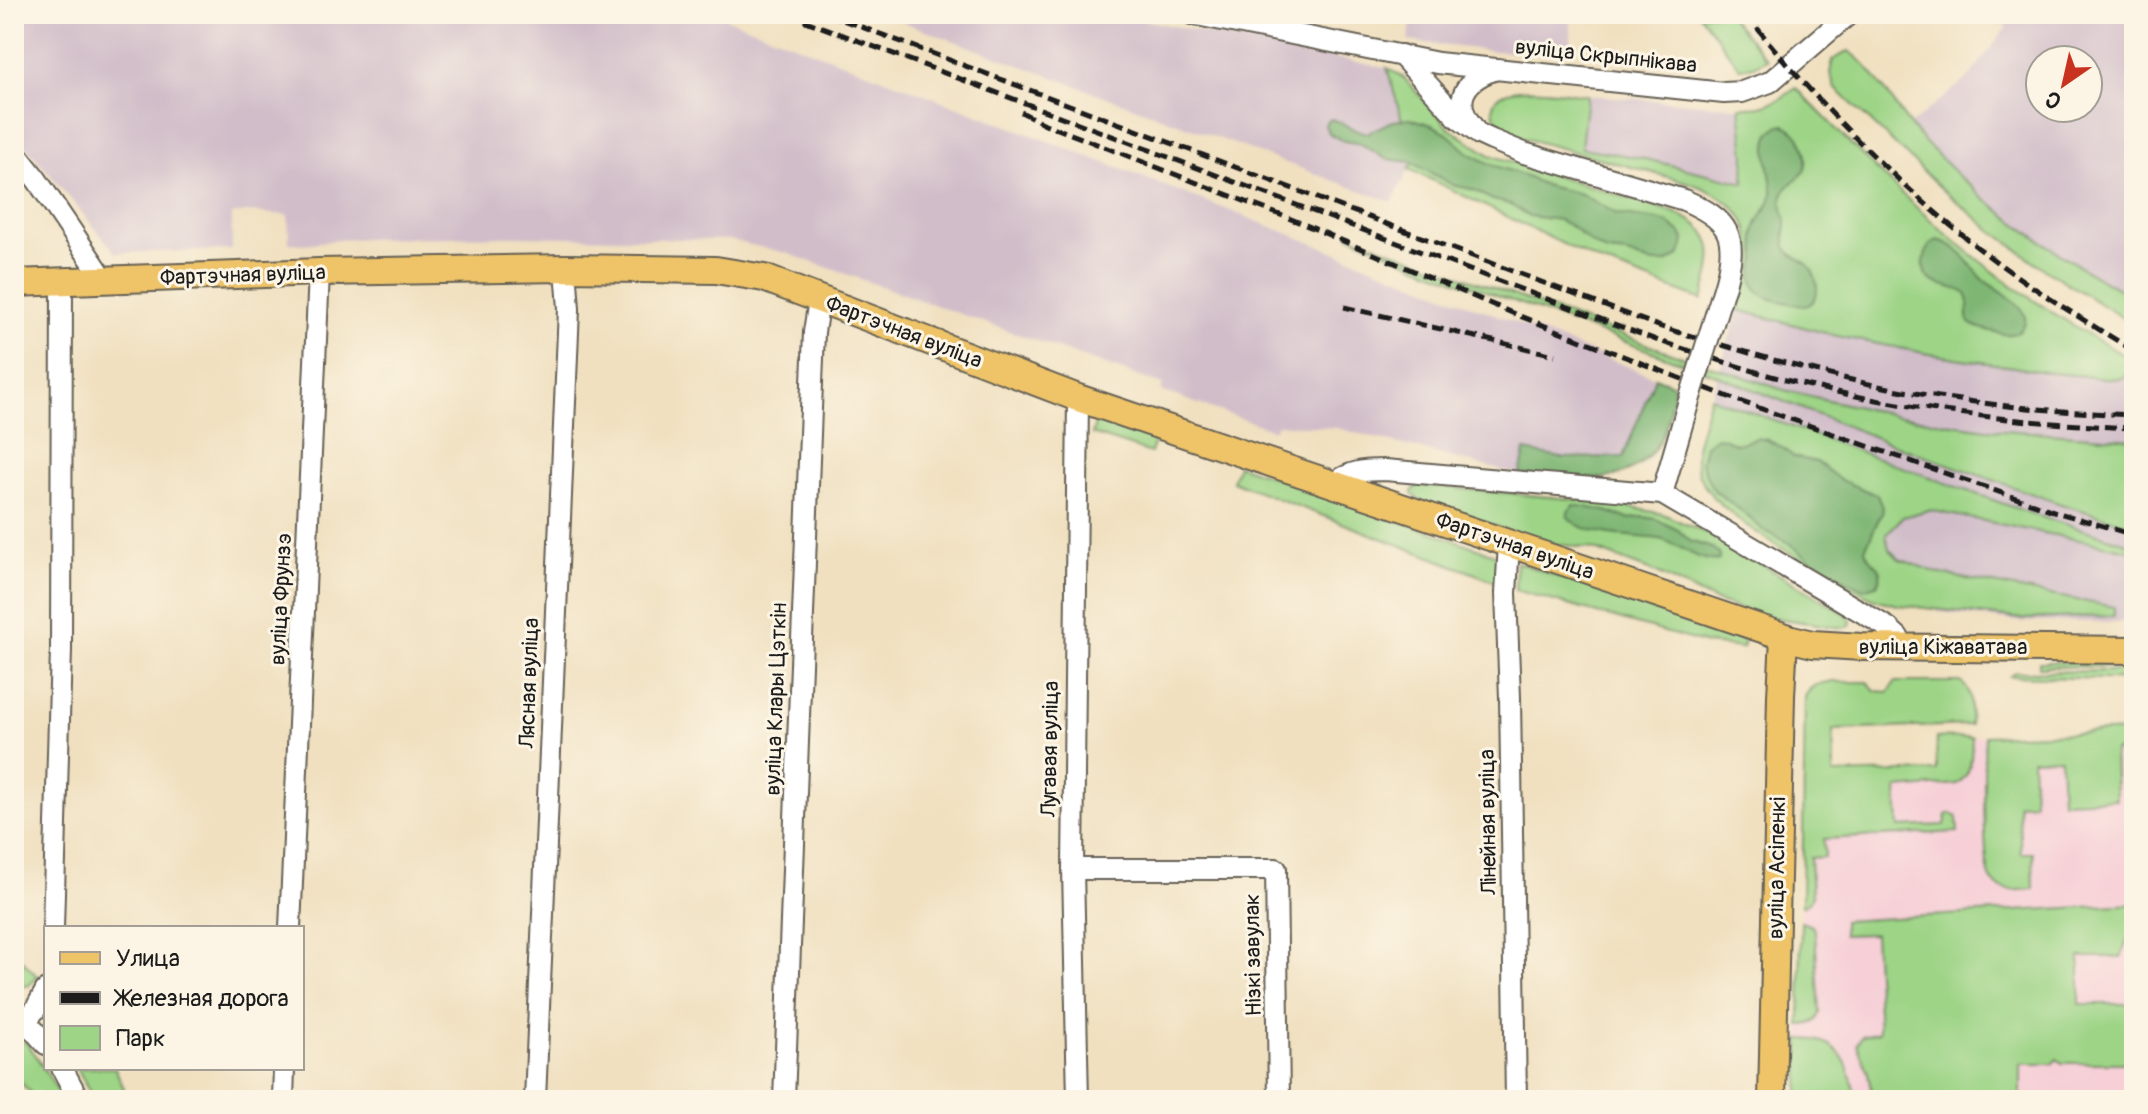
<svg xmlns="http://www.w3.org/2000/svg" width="2148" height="1114" viewBox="0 0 2148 1114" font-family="Pangolin,sans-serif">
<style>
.built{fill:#f6cfd7}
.industrial{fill:#d1bdc9;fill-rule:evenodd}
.green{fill:#9dd486;stroke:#5c7851;stroke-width:2}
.forest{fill:#7eb673;stroke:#4d6948;stroke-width:2}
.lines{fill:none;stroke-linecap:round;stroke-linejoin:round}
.minor-casing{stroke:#666155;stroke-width:24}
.major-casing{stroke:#666155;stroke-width:30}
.minor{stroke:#fff;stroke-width:20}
.major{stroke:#efc469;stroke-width:26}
.rail{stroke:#1c1c1c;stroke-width:5;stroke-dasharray:12 6;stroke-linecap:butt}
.minor-bridge-casing{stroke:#666155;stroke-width:24;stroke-linecap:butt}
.minor-bridge{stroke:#fff;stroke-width:20}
.labels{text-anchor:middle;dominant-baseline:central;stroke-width:6;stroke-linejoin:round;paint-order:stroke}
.street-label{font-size:22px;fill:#1c1c1c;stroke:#fcf5e5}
</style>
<rect width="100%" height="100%" fill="#fcf5e5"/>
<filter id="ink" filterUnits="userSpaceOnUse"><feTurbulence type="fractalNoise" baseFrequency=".0125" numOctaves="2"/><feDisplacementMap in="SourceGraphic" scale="16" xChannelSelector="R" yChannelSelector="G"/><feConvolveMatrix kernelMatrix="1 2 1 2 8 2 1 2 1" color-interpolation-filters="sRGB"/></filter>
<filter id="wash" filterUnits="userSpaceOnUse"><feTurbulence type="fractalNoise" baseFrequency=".006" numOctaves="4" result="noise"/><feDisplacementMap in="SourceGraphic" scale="32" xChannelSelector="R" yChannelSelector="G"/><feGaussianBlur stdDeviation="1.8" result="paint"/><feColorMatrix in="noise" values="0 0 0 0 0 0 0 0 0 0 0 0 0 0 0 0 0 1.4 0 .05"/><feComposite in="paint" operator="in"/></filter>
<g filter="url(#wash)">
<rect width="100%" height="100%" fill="#f0e0c0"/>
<!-- built -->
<polygon class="built" points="2134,731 2134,1100 1799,1100 1803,776 1937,771 1936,738"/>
<!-- industrial -->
<g class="industrial">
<polygon points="14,14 715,14 1228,210 1655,377 1623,457 1561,458 1526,451 1520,475 1337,428 1277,424 1274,430 1161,391 1163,385 786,253 729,240 512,236 347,239 304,244 289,243 288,215 246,212 232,215 232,250 116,253 14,132"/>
<polygon points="893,14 1113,14 1387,68 1414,161 1392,202 892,18"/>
<polygon points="1413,14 1571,14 1571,54 1492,51 1408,41"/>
<path d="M1995 14H2134V298L2070 262 2037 240 1974 191 1934 153 1910 125 1969 77 2007 27 1994 15ZM2040 60H2088V108H2040Z"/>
<polygon points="1587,95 1740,107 1745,155 1744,183 1641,158 1581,148"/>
<polygon points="1745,288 2081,355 2134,359 2134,622 2023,622 1938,612 1934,579 1868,557 1708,407"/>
</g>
<!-- green -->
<g class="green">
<polygon points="1699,14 1728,14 1767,59 1754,66 1740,68"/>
<path d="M1849 51C1874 68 1889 98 1907 122 1916 133 1926 144 1936 154 1994 213 2062 258 2134 298V325L2046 270 1991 230 1943 190 1835 88 1830 73 1833 60Z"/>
<path d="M1387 68 1404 78 1450 129 1490 155 1673 212C1722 230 1715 258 1702 300L1600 262 1409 169 1414 161Z"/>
<path d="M1796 88C1856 150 1916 212 1985 265 2028 299 2077 328 2125 356L2131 366 2128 373 2123 378 2116 379 2052 373 1930 354 1837 336 1738 310C1758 246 1761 206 1687 182L1516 136C1507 131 1497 125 1494 114 1483 76 1568 93 1587 95L1581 148 1641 158 1744 183 1745 155 1740 107C1765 108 1776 103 1796 88Z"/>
<polygon points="1349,235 1671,353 1784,390 1898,416 1987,429 2134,439 2134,526 2061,504 1905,449 1721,377 1423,268"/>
<polygon points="1710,397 1976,494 2035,515 2134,545 2134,551 1929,510 1903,517 1886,534 1889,549 1899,559 1941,574 2114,607 2114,616 2023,619 1898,605 1874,599 1845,584 1768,540 1740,521 1714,498 1704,485 1698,473 1696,460 1696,447"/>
<polygon points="1105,418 1156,435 1151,453 1092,434 1096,421"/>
<polygon points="1238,465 1500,556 1499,583 1232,481"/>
<polygon points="1419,485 1604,502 1663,514 1717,538 1846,614 1851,620 1850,626 1842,628 1763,616 1713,600 1657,573 1593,549 1548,543 1528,538 1418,499 1412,494 1412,491"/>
<polygon points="1516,562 1744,641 1742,648 1707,644 1515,590"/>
<polygon points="2039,662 2134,662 2134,666 2039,667"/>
<polygon points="2134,671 2134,680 2010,676 2015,672"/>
<path d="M1830 682H1868L1875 691 1889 692 1895 682H1960C1975 691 1970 710 1970 725L1833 730 1834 774 1937 771 1936 738 1972 737C1971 755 1974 773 1957 784L1897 789 1899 827 1945 825 1947 815 1951 813 1957 817 1958 832 1824 839 1825 857 1810 858 1812 896 1809 902 1802 906 1805 697C1810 686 1818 683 1830 682Z"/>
<path d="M2134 731V750L2114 751 2116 799 2062 801 2060 758 2032 759 2034 803 2018 804 2021 853H2033L2034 889C2020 890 2003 894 1992 881 1982 869 1984 759 1985 736Z"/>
<polygon points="2134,904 2134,935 2127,941 2121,957 2080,957 2080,1004 2134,1004 2134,1063 2062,1063 2057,1059 2052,1064 2021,1064 2021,1100 1873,1100 1868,1073 1857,1044 1862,1036 1879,1032 1874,934 1843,935 1843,921"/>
<path d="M1801 922 1812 926 1815 932 1820 1013C1817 1023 1810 1025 1800 1025Z"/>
<polygon points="14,952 38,977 28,986 14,985"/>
<polygon points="14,1029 35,1054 63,1100 37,1100 14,1075"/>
<path d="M1800 1039C1841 1038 1850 1063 1856 1100H1799Z"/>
<polygon points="77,1068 115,1068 129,1100 94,1100"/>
</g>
<!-- forest -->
<g class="forest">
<polygon points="1409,118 1432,125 1444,131 1469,153 1492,165 1517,173 1547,186 1581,194 1617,214 1657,220 1668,223 1681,233 1684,239 1683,247 1679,256 1666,263 1650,263 1627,254 1607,252 1592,244 1572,227 1559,220 1529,216 1509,204 1493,200 1471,189 1453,185 1411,162 1386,159 1361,144 1344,141 1330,134 1325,126 1326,122 1332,119 1354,129 1367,133 1390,122"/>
<path d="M1784 125C1802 132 1809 153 1805 171 1795 182 1781 187 1782 204 1783 210 1786 216 1786 222 1786 230 1783 238 1786 246 1790 257 1801 258 1809 266 1818 276 1823 303 1804 306 1801 306 1796 304 1793 304 1778 300 1757 300 1753 281 1751 273 1757 261 1756 251 1756 243 1753 236 1756 227 1759 215 1770 209 1772 195 1774 174 1753 131 1784 125Z"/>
<path d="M1938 240C1961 246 1969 265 1984 280 1996 290 2037 309 2022 328 2013 339 1999 333 1987 330 1951 321 1976 309 1966 294 1958 283 1913 292 1926 253 1928 245 1931 243 1938 240Z"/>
<path d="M1655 377 1675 385C1671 401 1670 419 1663 434 1636 495 1573 478 1520 475L1525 451 1561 458 1623 457Z"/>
<path d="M1717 437 1723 438 1736 444 1758 438 1768 440 1781 447 1794 457 1817 462 1840 480 1877 495 1883 510 1865 549C1868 566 1888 564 1877 585L1863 589 1819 566 1787 542 1763 530 1740 510 1715 491 1710 484 1701 462 1705 445Z"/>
<path d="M1574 505 1606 511 1629 519 1643 517 1656 519 1678 530 1690 541 1712 548 1719 554V560C1700 564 1679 543 1659 539 1635 535 1583 537 1568 517V513Z"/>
</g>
</g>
<g filter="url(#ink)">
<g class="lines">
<defs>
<g id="minor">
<polyline points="1192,14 1438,63 1724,93 1742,92 1770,82 1849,14"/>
<path d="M1401 55 1457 117 1479 134 1492 140 1524 153 1684 200C1731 220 1738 237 1725 285"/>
<path d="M1473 127C1450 99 1467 78 1497 69"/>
<polyline points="14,151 37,180 104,279"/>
<path d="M1334 484C1349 471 1365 470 1385 470L1662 494 1887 627 1898 637 1902 648"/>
<polyline points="1662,494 1688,404"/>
<polyline points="1509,544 1506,593 1510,698 1516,1100"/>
<polyline points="1073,869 1276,869 1279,1100"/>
<polyline points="53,928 61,650 62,282"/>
<polyline points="290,928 319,272"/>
<polyline points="14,1008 46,1044"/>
<polyline points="26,1020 35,1010 46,990"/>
<polyline points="62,1068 79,1100"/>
<polyline points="283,1100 284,1068"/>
<polyline points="535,1100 569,309 566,268"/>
<polyline points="784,1100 814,332 819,300"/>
<polyline points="1078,1100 1073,869 1078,398"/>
</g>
<g id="major">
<polyline points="14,283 319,272 566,268 716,270 764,278 1078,398 1792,639 1813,644 1862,647 2134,650"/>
<polyline points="1772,1100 1781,696 1784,637"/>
</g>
</defs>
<!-- minor casing -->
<use href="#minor" class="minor-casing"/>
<!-- major casing -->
<use href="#major" class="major-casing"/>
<!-- minor -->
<use href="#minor" class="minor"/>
<!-- major -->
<use href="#major" class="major"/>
<!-- rail -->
<g class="rail">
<path d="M787 14 1659 341C1700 354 1741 368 1782 379 1897 409 2016 423 2134 428"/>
<path d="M827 14 1664 328C1743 351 1823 376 1904 391 1980 405 2057 412 2134 415"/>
<path d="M1746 14C1811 97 1890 177 1972 243 2022 283 2079 317 2134 351"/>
<polyline points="1021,112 1045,124 1301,223 1517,315 1739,401 2059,513 2134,535"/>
<polyline points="1344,307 1555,355"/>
</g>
<defs>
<polyline id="minor-bridge" points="1688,404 1725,285"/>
</defs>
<!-- minor-bridge casing -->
<use href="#minor-bridge" class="minor-bridge-casing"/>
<!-- minor-bridge -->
<use href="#minor-bridge" class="minor-bridge"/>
</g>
</g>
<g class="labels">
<!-- street labels -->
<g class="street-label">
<text transform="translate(1606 56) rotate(6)">вуліца Скрыпнікава</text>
<text transform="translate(243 275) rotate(-2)">Фартэчная вуліца</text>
<text transform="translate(904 332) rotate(21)">Фартэчная вуліца</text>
<text transform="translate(1515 546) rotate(19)">Фартэчная вуліца</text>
<text transform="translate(281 599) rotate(-87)">вуліца Фрунзэ</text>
<text x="1943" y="647">вуліца Кіжаватава</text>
<text transform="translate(529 683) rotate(-88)">Лясная вуліца</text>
<text transform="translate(776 699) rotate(-88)">вуліца Клары Цэткін</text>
<text transform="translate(1050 749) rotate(-89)">Лугавая вуліца</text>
<text transform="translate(1488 822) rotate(-91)">Лінейная вуліца</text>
<text transform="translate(1777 868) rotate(-89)">вуліца Асіпенкі</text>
<text transform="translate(1253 955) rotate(-91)">Нізкі завулак</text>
</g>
</g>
<!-- margin -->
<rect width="2148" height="1114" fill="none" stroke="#fcf5e5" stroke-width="48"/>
<!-- legend -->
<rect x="44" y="926" width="260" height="144" fill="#fcf5e5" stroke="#a29e95" stroke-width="2"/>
<rect x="60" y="952" width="40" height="12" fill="#efc469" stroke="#a29e95" stroke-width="2"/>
<text x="116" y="966" font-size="24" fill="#1c1c1c">Улица</text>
<rect x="60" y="992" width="40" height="12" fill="#1c1c1c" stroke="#a29e95" stroke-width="2"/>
<text x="116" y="1006" font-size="24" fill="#1c1c1c">Железная дорога</text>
<rect x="60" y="1026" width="40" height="24" fill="#9dd486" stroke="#a29e95" stroke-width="2"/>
<text x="116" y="1046" font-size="24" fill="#1c1c1c">Парк</text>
<!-- north arrow -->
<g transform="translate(2064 84) rotate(214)"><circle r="38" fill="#fcf5e5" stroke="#a29e95" stroke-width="2"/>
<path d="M0-6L14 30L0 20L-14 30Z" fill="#c8321e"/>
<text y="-12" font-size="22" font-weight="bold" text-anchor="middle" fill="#1c1c1c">С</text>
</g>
</svg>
